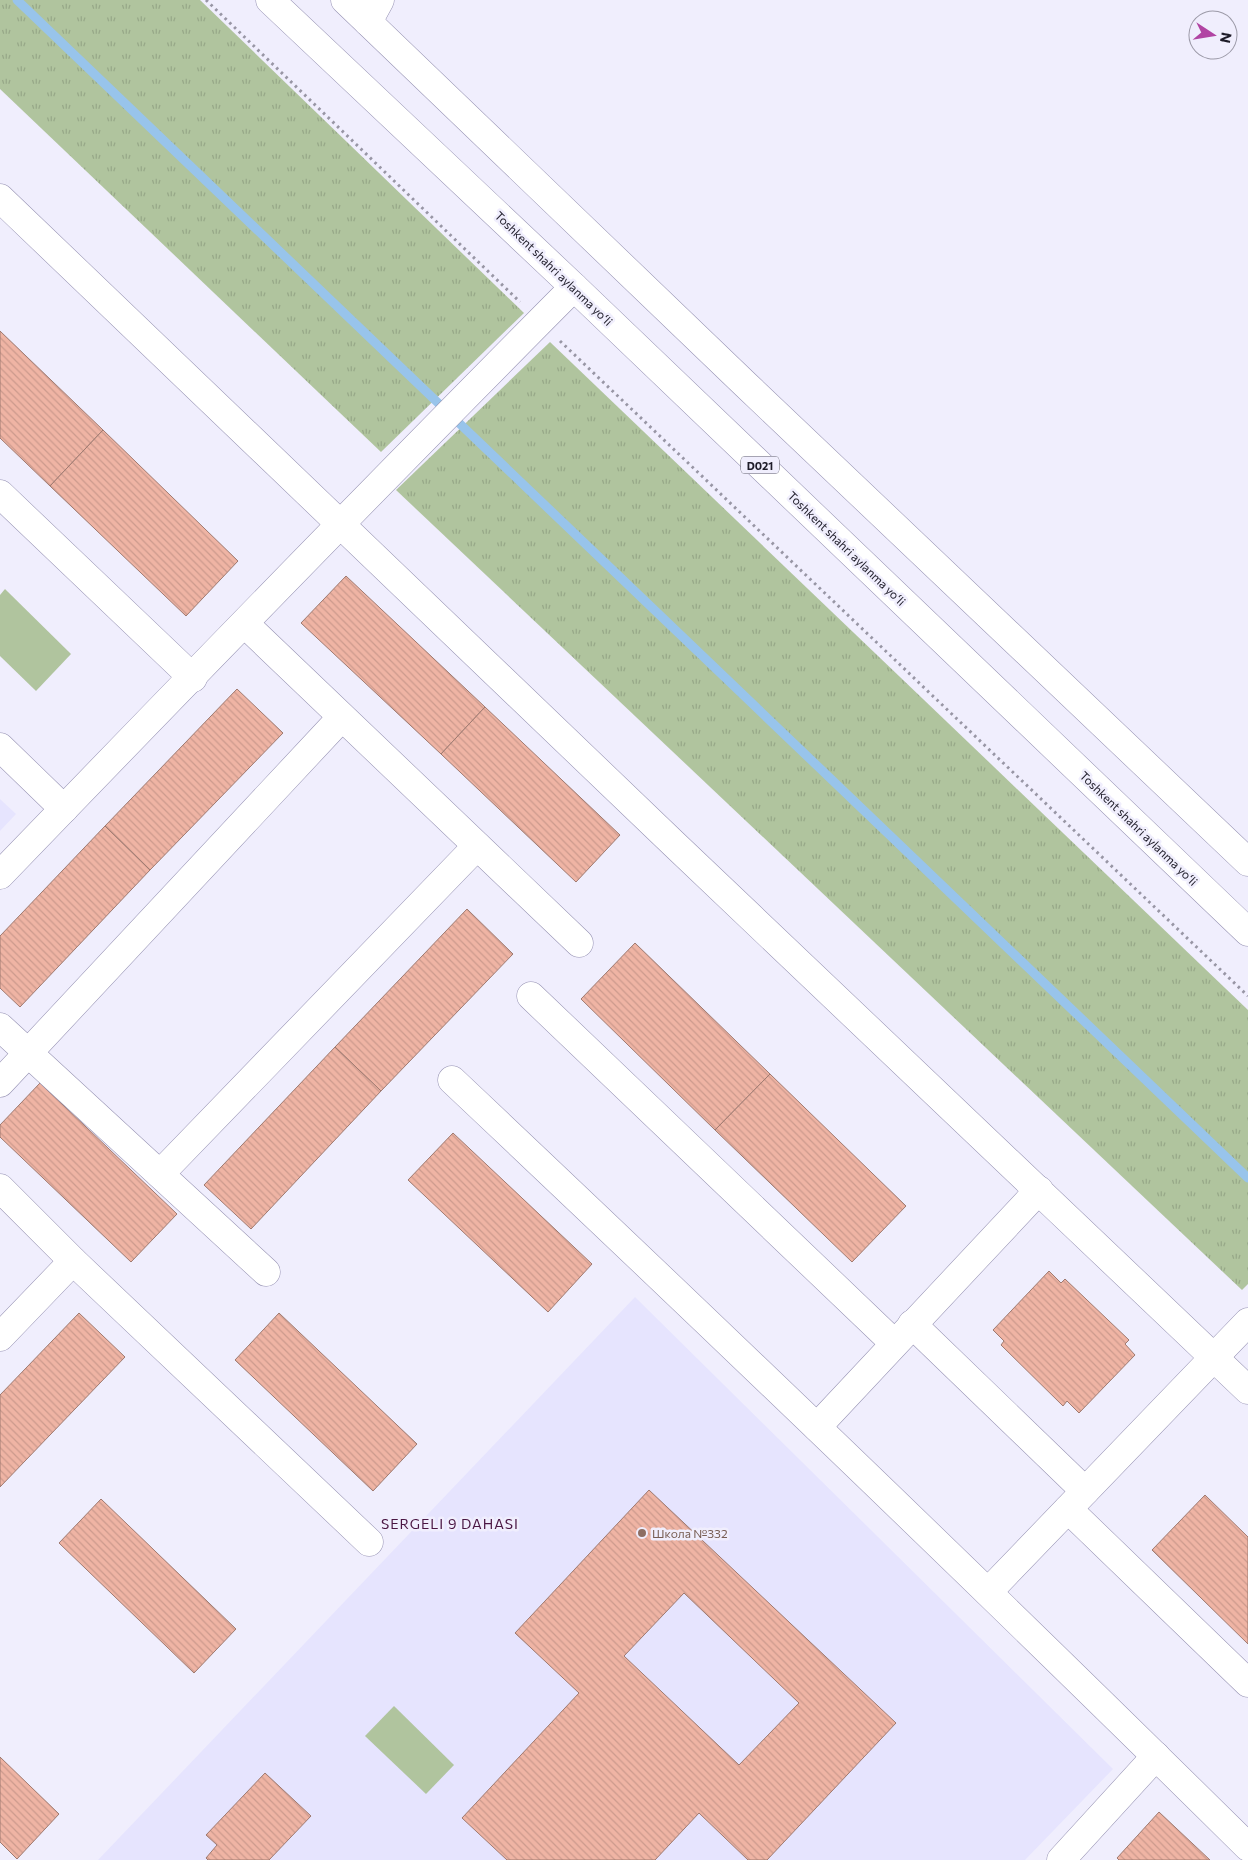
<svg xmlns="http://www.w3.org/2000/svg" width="1248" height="1860" viewBox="0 0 1248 1860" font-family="Commissioner,sans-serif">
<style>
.built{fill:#e6e4fe}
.grass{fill:url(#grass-tufts)}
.park{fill:#b0c49e}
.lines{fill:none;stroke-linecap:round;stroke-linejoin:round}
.stream{stroke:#98c4eb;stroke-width:9}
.building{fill:url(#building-back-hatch);stroke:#9f7a70;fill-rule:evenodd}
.minor-casing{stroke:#9591b2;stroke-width:29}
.highway-casing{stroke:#9591b2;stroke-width:29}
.path{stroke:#9896a5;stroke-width:3;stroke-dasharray:2.5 4;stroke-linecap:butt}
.minor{stroke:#fff;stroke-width:28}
.highway{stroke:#fff;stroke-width:28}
.education-dot{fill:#8d6e63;stroke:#f0eefd;stroke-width:2}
.labels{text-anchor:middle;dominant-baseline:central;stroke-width:5;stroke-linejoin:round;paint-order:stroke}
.shield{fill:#f0eefd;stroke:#5d5b69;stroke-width:1}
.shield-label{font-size:11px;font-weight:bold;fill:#1e1c29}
.street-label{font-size:12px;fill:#1e1c29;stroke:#f0eefd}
.education-label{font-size:12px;fill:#785e54;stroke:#f0eefd;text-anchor:start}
.neighbourhood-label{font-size:14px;letter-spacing:1px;fill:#4a1643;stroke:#f0eefd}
</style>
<defs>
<pattern id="grass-tufts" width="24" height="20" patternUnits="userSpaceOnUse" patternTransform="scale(1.25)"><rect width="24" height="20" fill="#b0c49e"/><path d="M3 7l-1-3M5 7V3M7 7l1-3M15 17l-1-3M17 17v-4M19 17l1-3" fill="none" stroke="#97a888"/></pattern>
<pattern id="building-back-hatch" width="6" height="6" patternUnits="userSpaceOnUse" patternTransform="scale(1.25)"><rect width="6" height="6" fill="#efb4a4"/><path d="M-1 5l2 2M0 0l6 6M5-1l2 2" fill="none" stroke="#cc9a8d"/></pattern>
</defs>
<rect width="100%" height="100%" fill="#f0eefd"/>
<!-- built -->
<g class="built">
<polygon points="0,799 16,814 0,831"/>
<polygon points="635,1297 1113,1769 1025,1860 98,1860"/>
</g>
<!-- grass -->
<g class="grass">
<polygon points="0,0 200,0 524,313 381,452 0,89"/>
<polygon points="550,342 1248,1010 1248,1284 1242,1290 396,490"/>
</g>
<!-- park -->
<g class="park">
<polygon points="5,589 71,654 36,691 0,656 0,595"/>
<polygon points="394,1706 454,1765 426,1794 365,1736"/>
</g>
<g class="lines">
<!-- stream -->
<polyline class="stream" points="17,0 1248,1178"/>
</g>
<!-- building -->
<g class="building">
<polygon points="0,331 103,430 50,486 0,438"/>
<polygon points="103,430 238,561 186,616 50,486"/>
<polygon points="346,576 485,707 441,754 301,623"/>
<polygon points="237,689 283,733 150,870 105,826"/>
<polygon points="485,707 620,835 576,882 441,754"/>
<polygon points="105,826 150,870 20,1007 0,988 0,936"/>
<polygon points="467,909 513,954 381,1091 335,1047"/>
<polygon points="635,943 770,1074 715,1130 581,999"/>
<polygon points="335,1047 381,1091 251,1229 204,1185"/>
<polygon points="770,1074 906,1206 852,1262 715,1130"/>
<polygon points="40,1083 177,1214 131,1262 0,1137 0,1125"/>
<polygon points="453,1133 592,1264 548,1312 408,1180"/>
<polygon points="1049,1271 1061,1283 1065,1279 1129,1340 1125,1344 1135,1355 1079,1413 1067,1401 1063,1406 1001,1345 1004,1341 993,1330"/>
<polygon points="79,1313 125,1357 0,1487 0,1395"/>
<polygon points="279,1313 417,1444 373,1491 235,1360"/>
<path d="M649 1490 896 1723 767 1860H748L699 1813 655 1860H507L462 1818 579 1693 515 1633ZM684 1593 799 1703 739 1765 624 1656Z"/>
<polygon points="1205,1495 1248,1537 1248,1644 1152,1550"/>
<polygon points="101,1499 236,1629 194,1673 59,1543"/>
<polygon points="0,1757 59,1814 17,1859 0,1842"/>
<polygon points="265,1773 311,1816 269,1860 208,1860 206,1858 217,1845 206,1835"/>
<polygon points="1159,1812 1210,1860 1119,1860 1117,1858"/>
</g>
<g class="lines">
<defs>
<g id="minor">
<polyline points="368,22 380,0"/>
<polyline points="0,198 674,844 1248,1390"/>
<polyline points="0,494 193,678"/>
<polyline points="245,624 579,943"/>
<polyline points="0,747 64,809"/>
<path d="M0 875C190 678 381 481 574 287"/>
<polyline points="531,996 894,1343"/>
<polyline points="0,1027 266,1272"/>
<path d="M452 1080C720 1333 986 1588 1248 1847"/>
<polyline points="0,1083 341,718"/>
<polyline points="160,1174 477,846"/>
<polyline points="0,1188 73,1261 369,1542"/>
<polyline points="912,1324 1085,1491"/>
<polyline points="0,1337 73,1261"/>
<polyline points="817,1427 1039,1190"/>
<polyline points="1068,1509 1248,1683"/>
<polyline points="988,1592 1248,1322"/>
<polyline points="1061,1860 1156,1756"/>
</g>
<g id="highway">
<polyline points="270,0 574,287 1248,932"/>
<polyline points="345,0 746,385 1248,862"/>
</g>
</defs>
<!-- minor casing -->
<use href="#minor" class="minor-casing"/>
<!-- highway casing -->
<use href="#highway" class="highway-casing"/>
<!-- path -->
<g class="path">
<polyline points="206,0 520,302"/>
<polyline points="560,341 1248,996"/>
</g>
<!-- minor -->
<use href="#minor" class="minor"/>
<!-- highway -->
<use href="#highway" class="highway"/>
</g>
<!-- markers -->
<circle class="education-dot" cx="642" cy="1533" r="5"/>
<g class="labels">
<!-- shield labels -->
<rect class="shield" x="741" y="456.5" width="38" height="17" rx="4"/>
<g class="shield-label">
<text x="760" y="465">D021</text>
</g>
<!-- street labels -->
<g class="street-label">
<text transform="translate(554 268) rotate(44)">Toshkent shahri aylanma yoʻli</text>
<text transform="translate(847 548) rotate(44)">Toshkent shahri aylanma yoʻli</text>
<text transform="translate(1139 828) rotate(44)">Toshkent shahri aylanma yoʻli</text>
</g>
<!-- education labels -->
<g class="education-label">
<text x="652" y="1533">Школа №332</text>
</g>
<!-- neighbourhood labels -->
<g class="neighbourhood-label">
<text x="450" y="1523">SERGELI 9 DAHASI</text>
</g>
</g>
<!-- north arrow -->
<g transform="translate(1213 35) rotate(102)"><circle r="24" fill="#f0eefd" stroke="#9c9aa8"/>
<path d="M0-4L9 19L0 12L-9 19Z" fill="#b144a3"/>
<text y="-8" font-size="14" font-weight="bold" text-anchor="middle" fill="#1e1c29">N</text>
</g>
</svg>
